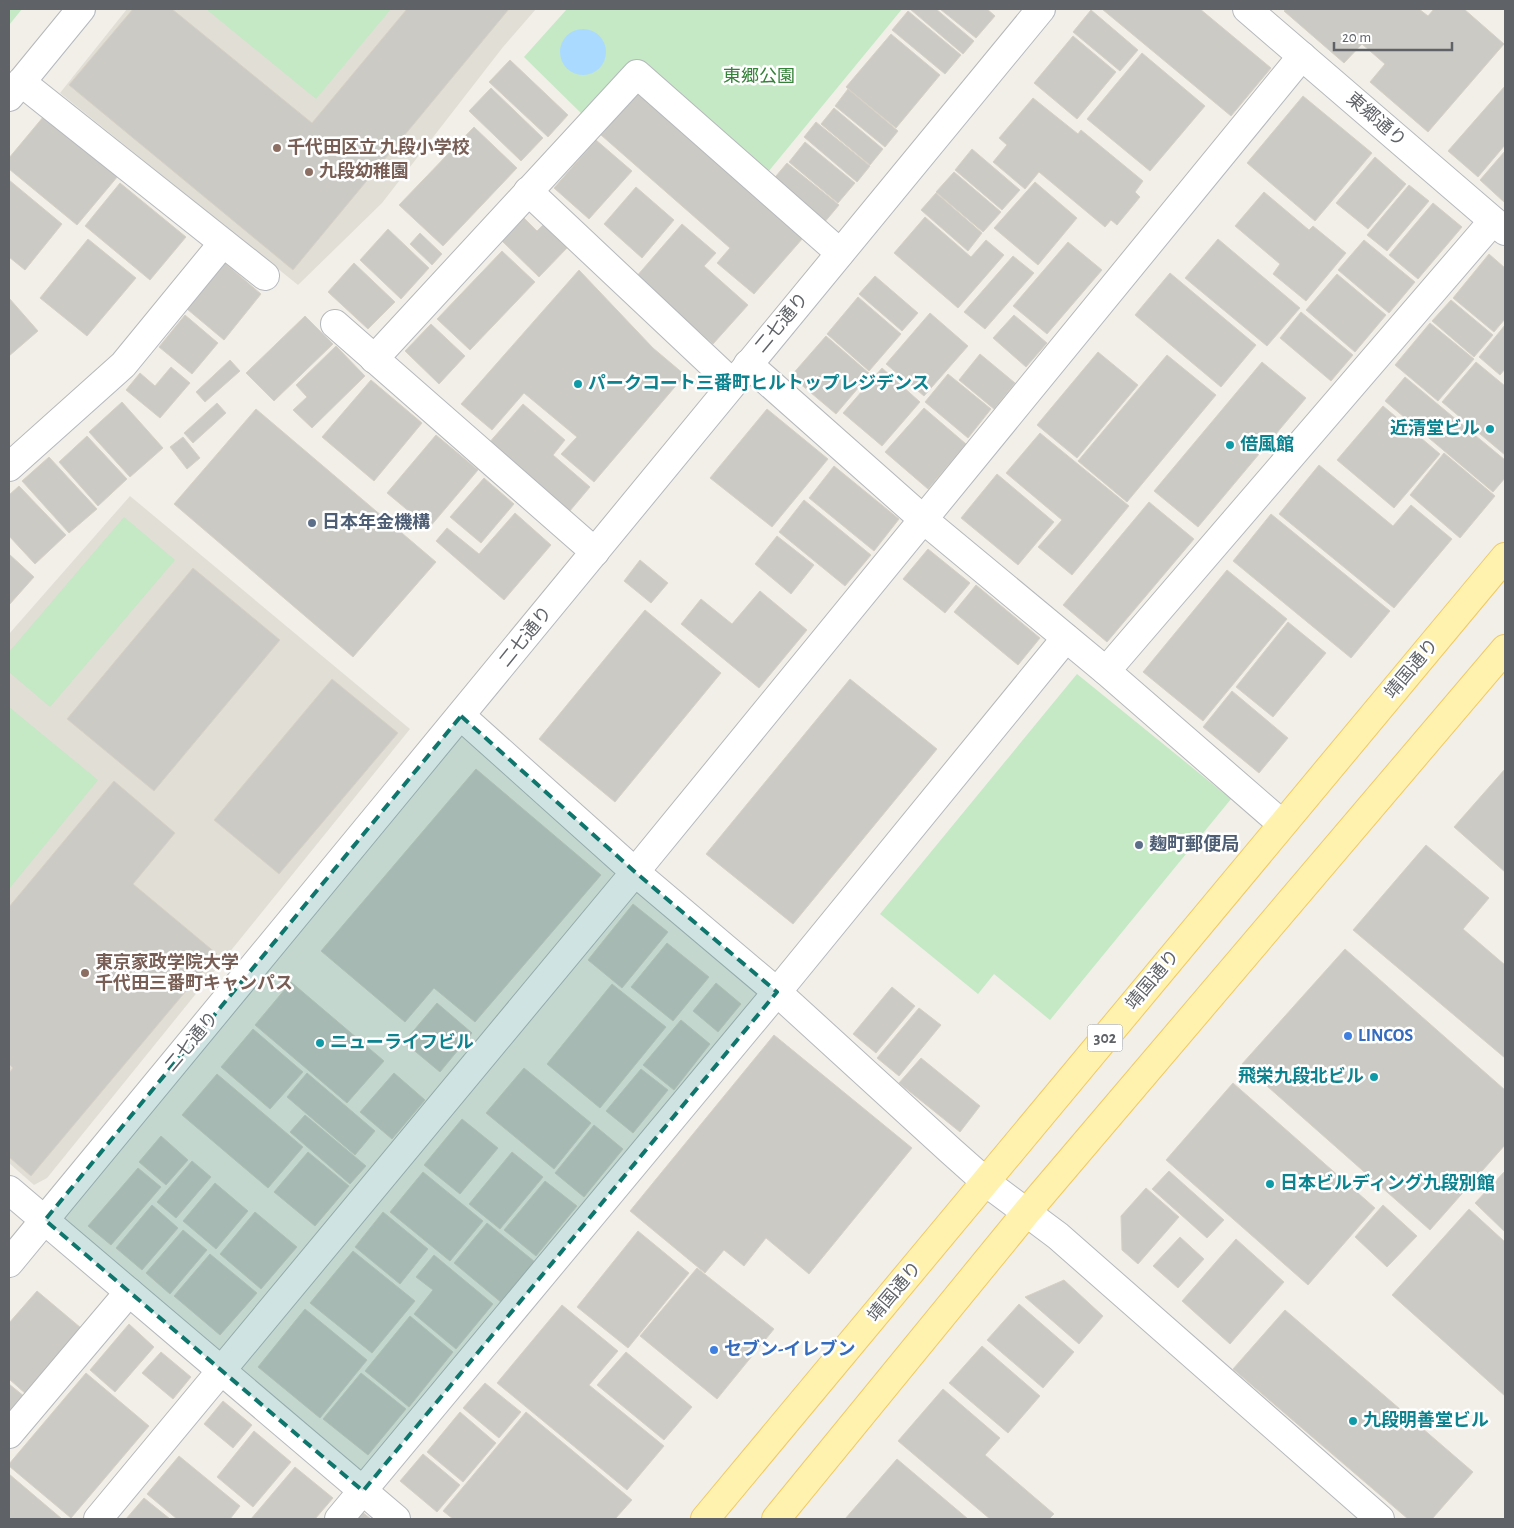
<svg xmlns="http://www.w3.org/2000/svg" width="1514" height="1528" viewBox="0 0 1514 1528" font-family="'Alegreya Sans','Noto Sans JP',sans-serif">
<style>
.education{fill:#e1ded6}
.green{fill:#c5e8c5}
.water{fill:#aadaff}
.building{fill:#cccac5;stroke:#d6d1c6}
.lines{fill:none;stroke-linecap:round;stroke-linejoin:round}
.minor-casing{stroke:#b5b8bc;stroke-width:30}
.major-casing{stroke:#f2c960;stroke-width:30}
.minor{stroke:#fff;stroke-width:28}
.major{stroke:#fff2af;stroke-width:28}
.marked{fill:#0f766e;fill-opacity:0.2;stroke:#0f766e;stroke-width:4;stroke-dasharray:10 6;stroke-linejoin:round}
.education-dot{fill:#8d6e63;stroke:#fff;stroke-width:2}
.culture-dot{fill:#0f9aa8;stroke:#fff;stroke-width:2}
.service-dot{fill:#5c6f8a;stroke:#fff;stroke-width:2}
.shop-dot{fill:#3f7fe0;stroke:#fff;stroke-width:2}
.labels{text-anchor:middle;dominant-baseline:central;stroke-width:5;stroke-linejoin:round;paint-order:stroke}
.shield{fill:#fff;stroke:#8f9295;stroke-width:1}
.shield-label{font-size:16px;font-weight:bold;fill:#5f6368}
.park-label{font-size:18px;fill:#348238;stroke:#fff}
.street-label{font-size:18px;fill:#5f6368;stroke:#fff}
.education-label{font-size:18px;font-weight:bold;fill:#785e54;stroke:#fff;text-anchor:start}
.culture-label{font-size:18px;font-weight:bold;fill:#0d838f;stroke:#fff;text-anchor:start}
.service-label{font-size:18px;font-weight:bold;fill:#4e5e75;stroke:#fff;text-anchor:start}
.shop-label{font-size:18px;font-weight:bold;fill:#366cbe;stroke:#fff;text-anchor:start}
</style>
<rect width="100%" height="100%" fill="#f1efe8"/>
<!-- education -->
<g class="education">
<polygon points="127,9 536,9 503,47 382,203 298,285 60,93"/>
<polygon points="130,496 410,729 47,1178 34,1185 9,1163 9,634"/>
</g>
<!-- green -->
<g class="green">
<polygon points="9,9 22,9 9,25"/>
<polygon points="206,9 391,9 316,99"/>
<polygon points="567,9 902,9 768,172 640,60 584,116 524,57"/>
<polygon points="124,517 175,560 50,707 9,672 9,652"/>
<polygon points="1077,674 1231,799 1050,1020 994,974 978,994 880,914"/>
<polygon points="9,707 98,780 9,889"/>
</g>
<!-- water -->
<circle class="water" cx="583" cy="52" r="23"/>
<!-- building -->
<g class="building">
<polygon points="133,9 172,9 312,123 407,9 509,9 293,270 69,85"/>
<polygon points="910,9 936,9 974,41 963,54"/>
<polygon points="940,9 987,9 995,16 976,38"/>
<polygon points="1102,9 1200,9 1271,68 1231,116"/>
<polygon points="1287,9 1419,9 1428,16 1434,9 1464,9 1504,44 1428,132 1370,82 1385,64 1362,44 1344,63 1284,11"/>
<polygon points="1091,10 1138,50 1120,71 1073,32"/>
<polygon points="908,11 961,55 945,74 892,30"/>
<polygon points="891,34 940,75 896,128 846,87"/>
<polygon points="1073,36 1116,72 1077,119 1034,83"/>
<polygon points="1142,53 1205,106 1150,171 1087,119"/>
<polygon points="510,60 568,115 548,137 489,82"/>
<polygon points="1505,86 1505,145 1478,177 1448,151"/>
<polygon points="491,88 543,138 521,161 469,111"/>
<polygon points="848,89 898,131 885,147 835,106"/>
<polygon points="637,93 803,238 754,294 717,263 730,248 601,135"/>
<polygon points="1303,96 1372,153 1315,221 1247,163"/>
<polygon points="1033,98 1078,134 1081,130 1143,181 1135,192 1140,197 1117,225 1111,220 1105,227 1039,172 1025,189 993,162 1007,145 999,138"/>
<polygon points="834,108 883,149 870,165 821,124"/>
<polygon points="44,116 118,176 77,225 9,169 9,158"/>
<polygon points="816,122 870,166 857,182 804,137"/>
<polygon points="474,127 517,168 443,246 399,205"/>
<polygon points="596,140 632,171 589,219 554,188"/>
<polygon points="805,142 855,183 838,203 789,162"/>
<polygon points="972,149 1020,190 1002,210 955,170"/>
<polygon points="1505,151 1505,200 1504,202 1480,180"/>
<polygon points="1375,157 1406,184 1368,229 1336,203"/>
<polygon points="787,163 839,205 823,224 771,182"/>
<polygon points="954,172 1001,212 983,232 936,192"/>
<polygon points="9,180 62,224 25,270 9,257"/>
<polygon points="1035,182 1077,218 1038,265 994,228"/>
<polygon points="120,183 186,237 150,280 85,226"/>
<polygon points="1409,185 1429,201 1387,251 1367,235"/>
<polygon points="636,187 674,220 642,258 604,224"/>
<polygon points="1264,192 1309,230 1313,226 1346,253 1306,301 1273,274 1280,264 1235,226"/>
<polygon points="936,193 982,233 968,251 921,210"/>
<polygon points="1433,203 1462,227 1418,279 1389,255"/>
<polygon points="925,217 971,257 986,240 1004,255 958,308 894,253"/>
<polygon points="524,218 537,231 543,225 567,248 539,277 502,241"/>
<polygon points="682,224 716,253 704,266 748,305 713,344 636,277"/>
<polygon points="388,229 429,268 401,299 360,260"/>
<polygon points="420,233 442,254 432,265 410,244"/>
<polygon points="88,239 136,278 87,336 40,298"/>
<polygon points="1218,239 1300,308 1267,346 1185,278"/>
<polygon points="1364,240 1415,282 1389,313 1338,270"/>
<polygon points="1068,242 1102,270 1047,334 1013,306"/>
<polygon points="502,251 535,282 470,350 437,319"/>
<polygon points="1489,254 1505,268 1505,319 1494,332 1453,298"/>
<polygon points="1013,256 1034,273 985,329 964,312"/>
<polygon points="225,263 261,294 224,340 187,309"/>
<polygon points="354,263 395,302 368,329 328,292"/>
<polygon points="579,270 653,348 685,375 594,482 561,454 577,437 524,393 492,430 461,404"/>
<polygon points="1170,273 1256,345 1221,387 1135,315"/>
<polygon points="1337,274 1386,315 1355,352 1306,310"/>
<polygon points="875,276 918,313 902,331 859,294"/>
<polygon points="858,297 901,334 869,371 827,334"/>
<polygon points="9,298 38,331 9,356"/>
<polygon points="1451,300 1493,335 1474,357 1432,321"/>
<polygon points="1301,312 1353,355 1331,381 1280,338"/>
<polygon points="930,313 968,346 924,396 886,364"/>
<polygon points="185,315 218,343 192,374 159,347"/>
<polygon points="1014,315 1047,343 1026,367 993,338"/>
<polygon points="305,316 333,344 274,401 246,373"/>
<polygon points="1430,323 1474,359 1438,401 1395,365"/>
<polygon points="431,324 465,356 439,384 405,351"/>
<polygon points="1505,325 1505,369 1500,375 1479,357"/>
<polygon points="826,336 870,374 836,414 791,376"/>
<polygon points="336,346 365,376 312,428 293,410 307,397 296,385"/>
<polygon points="1098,352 1138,385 1077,458 1037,425"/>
<polygon points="980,354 1015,383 994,409 959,380"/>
<polygon points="1167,355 1216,395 1127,502 1078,461"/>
<polygon points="230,360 240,371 205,402 196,392"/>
<polygon points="1262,362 1306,398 1198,527 1154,491"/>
<polygon points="1476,362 1505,386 1505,455 1442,402"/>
<polygon points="171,367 190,383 160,418 126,390 140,373 155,386"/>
<polygon points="882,368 920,402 882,446 843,413"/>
<polygon points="948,374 991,409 968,438 925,402"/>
<polygon points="1405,377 1505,460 1505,478 1493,492 1385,401"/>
<polygon points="371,380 422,423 374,481 322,437"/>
<polygon points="122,402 163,448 130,477 89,432"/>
<polygon points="217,403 226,413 193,443 184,433"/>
<polygon points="523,404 565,440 553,455 590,487 569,512 488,444"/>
<polygon points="1383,406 1440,454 1394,508 1337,460"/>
<polygon points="924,408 966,444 928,489 885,452"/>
<polygon points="256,409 436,562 353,657 174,504"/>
<polygon points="767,409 828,459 772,527 710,478"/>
<polygon points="1040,433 1129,506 1072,575 1038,547 1062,520 1006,473"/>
<polygon points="436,435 478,470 429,528 387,493"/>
<polygon points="87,436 127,479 98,506 59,462"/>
<polygon points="183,437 200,458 187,469 170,447"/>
<polygon points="1444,453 1495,496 1460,538 1410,495"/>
<polygon points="49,457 97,509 69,533 22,481"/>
<polygon points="1319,465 1393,526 1411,505 1452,539 1394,608 1279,514"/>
<polygon points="834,466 899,519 874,551 809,498"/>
<polygon points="997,474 1054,522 1018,565 961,518"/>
<polygon points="484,478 514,504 481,543 450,517"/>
<polygon points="19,486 66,535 35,564 9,536 9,495"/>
<polygon points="804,500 871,555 845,586 779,532"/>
<polygon points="1149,502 1194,539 1107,642 1063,605"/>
<polygon points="515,513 551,545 504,600 436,541 447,528 479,554"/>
<polygon points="1271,514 1390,611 1351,658 1233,561"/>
<polygon points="777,536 814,565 791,594 755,564"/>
<polygon points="928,549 970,583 945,613 903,579"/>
<polygon points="9,554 34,577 9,605"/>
<polygon points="640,560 668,583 651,603 624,581"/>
<polygon points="193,568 280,640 154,791 67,719"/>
<polygon points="1227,570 1287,619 1203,721 1143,672"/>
<polygon points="976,585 1040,638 1018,665 954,612"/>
<polygon points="760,591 807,630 759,688 681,624 701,599 732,624"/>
<polygon points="645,610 721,673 615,802 539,739"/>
<polygon points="1288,622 1326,653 1273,717 1236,687"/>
<polygon points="332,679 398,733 279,874 214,820"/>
<polygon points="850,679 937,749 793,924 706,854"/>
<polygon points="1232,691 1288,738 1259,773 1203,727"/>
<polygon points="476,769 601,875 475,1022 434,988 405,1022 321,951"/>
<polygon points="1505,769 1505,872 1454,827"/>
<polygon points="114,781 175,833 133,884 217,954 31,1176 9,1157 9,1073 13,1068 9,1064 9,907"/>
<polygon points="1426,845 1489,898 1463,929 1505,965 1505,1058 1353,930"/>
<polygon points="633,904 668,932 622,988 588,960"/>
<polygon points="667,943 709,977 673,1021 631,987"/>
<polygon points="1345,949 1505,1090 1505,1145 1430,1230 1242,1064"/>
<polygon points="291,982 384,1061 347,1103 255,1025"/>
<polygon points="716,983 741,1004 718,1032 693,1011"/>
<polygon points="612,984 666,1027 600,1108 547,1064"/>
<polygon points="892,987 915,1006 876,1053 853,1034"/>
<polygon points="437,1003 472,1033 440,1072 404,1042"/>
<polygon points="919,1008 941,1025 899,1076 877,1058"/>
<polygon points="681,1020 710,1044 674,1090 643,1065"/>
<polygon points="253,1029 303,1072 270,1109 221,1067"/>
<polygon points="774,1035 912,1148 809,1274 766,1238 744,1266 724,1250 705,1273 630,1211"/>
<polygon points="921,1058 980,1106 960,1132 899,1083"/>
<polygon points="524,1068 591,1123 554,1169 486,1113"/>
<polygon points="641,1069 668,1090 633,1133 606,1111"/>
<polygon points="307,1073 375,1131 355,1155 287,1097"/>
<polygon points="394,1073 425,1100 392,1139 360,1112"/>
<polygon points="217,1074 303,1147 268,1188 182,1115"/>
<polygon points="1233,1083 1375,1208 1308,1285 1166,1160"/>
<polygon points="305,1115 366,1166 350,1184 290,1132"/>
<polygon points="462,1119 498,1148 460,1194 424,1165"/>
<polygon points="594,1125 623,1149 584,1197 555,1173"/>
<polygon points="161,1136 188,1160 166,1185 139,1162"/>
<polygon points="308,1152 349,1186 315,1226 274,1192"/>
<polygon points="512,1152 543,1177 500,1229 469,1204"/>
<polygon points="192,1161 211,1177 176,1218 157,1202"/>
<polygon points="138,1168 161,1187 111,1245 88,1226"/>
<polygon points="1169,1171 1224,1220 1207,1238 1152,1189"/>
<polygon points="1505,1171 1505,1232 1475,1203"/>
<polygon points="423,1172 483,1221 450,1261 390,1212"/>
<polygon points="545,1181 577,1206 536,1256 504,1230"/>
<polygon points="215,1183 248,1211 216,1249 183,1221"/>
<polygon points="1146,1188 1179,1217 1138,1264 1122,1250 1121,1216"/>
<polygon points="152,1205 178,1228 142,1270 116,1248"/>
<polygon points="1383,1205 1417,1236 1387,1267 1355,1237"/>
<polygon points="1469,1209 1505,1242 1505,1396 1392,1295"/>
<polygon points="255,1212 297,1247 261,1289 220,1254"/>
<polygon points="383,1212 428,1249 400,1284 355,1247"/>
<polygon points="487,1223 535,1262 502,1303 454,1263"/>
<polygon points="183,1230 207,1250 170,1294 146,1273"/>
<polygon points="638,1231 689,1273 628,1348 577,1307"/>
<polygon points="1180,1237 1204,1259 1178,1288 1153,1266"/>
<polygon points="1236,1239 1284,1282 1230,1344 1182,1301"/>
<polygon points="353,1251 415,1301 372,1353 310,1303"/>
<polygon points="210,1254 257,1293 220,1335 174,1296"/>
<polygon points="434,1255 493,1304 456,1349 414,1314 433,1290 416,1277"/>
<polygon points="697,1268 774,1329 717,1399 640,1336"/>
<polygon points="1064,1280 1103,1316 1079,1344 1025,1297"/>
<polygon points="37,1291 81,1328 26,1394 9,1379 9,1323"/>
<polygon points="1019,1304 1074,1352 1043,1388 987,1340"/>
<polygon points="562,1305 618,1351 589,1385 664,1446 627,1490 497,1383"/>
<polygon points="305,1309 367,1360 320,1418 258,1367"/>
<polygon points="1285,1310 1473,1472 1432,1519 1408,1519 1233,1369"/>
<polygon points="410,1316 453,1352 409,1407 365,1371"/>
<polygon points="129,1324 154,1347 115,1392 90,1370"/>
<polygon points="982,1346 1040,1396 1008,1433 949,1383"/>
<polygon points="161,1352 191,1377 173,1399 142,1373"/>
<polygon points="626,1352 692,1407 664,1440 597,1385"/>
<polygon points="86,1373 149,1426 71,1518 9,1466 9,1464"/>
<polygon points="361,1373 406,1409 368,1455 323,1419"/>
<polygon points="485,1383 521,1412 499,1438 463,1408"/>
<polygon points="9,1384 25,1397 9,1416"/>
<polygon points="943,1389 1000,1438 985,1455 1054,1514 1049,1519 990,1519 898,1441"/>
<polygon points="223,1401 252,1425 233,1448 204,1424"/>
<polygon points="460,1412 496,1443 463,1482 427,1452"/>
<polygon points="526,1412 632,1500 615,1519 453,1519 443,1511"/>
<polygon points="254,1431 291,1462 253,1507 217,1477"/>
<polygon points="423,1454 460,1485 437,1512 400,1481"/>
<polygon points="179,1456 240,1506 230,1519 177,1519 147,1494"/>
<polygon points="897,1459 968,1519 845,1519"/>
<polygon points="295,1467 333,1498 315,1519 251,1519"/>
<polygon points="9,1474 62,1519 9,1519"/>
<polygon points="144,1498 170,1519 126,1519"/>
<polygon points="361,1511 371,1519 354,1519"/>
</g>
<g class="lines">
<defs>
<g id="minor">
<polyline points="1247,9 1505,231"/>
<polyline points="21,82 265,276"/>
<polyline points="9,97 81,9"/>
<polyline points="528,191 732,383"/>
<polyline points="335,324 595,552"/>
<polyline points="374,359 637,74 840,253"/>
<polyline points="748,364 924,520 1106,671 1282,824"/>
<polyline points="9,467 123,365 223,243"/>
<polyline points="1106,671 1493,221"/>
<polyline points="461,716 635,872 777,992 951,1151 987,1183 1058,1236 1380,1519"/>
<polyline points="9,1190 396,1519"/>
<path d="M9 1263C354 846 697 426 1041 9"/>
<polyline points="9,1434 129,1292"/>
<polyline points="98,1519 635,872 1302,56"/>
<polyline points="339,1519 777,992 1066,638"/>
</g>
<g id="major">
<polyline points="705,1519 1505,557"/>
<polyline points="776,1519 1026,1213 1505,649"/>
</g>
</defs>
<!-- minor casing -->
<use href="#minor" class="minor-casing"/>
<!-- major casing -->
<use href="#major" class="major-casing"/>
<!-- minor -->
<use href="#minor" class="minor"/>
<!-- major -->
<use href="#major" class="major"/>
</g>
<!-- marked area -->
<path class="marked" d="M461 716 635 872 777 992 363 1491 45 1220Z"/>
<!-- markers -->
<g class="education-dot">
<circle cx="277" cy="148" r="5"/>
<circle cx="309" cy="172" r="5"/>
<circle cx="85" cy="973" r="5"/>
</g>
<g class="culture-dot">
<circle cx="578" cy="384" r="5"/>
<circle cx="1490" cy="429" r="5"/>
<circle cx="1230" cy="445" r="5"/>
<circle cx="320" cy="1043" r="5"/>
<circle cx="1374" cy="1077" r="5"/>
<circle cx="1270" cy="1184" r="5"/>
<circle cx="1353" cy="1421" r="5"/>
</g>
<g class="service-dot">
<circle cx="312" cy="523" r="5"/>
<circle cx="1139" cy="845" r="5"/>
</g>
<g class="shop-dot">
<circle cx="1348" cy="1036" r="5"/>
<circle cx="714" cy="1350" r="5"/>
</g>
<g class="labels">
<!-- shield labels -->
<rect class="shield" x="1087.5" y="1024.5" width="35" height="27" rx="4"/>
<g class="shield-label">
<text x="1105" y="1038">302</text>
</g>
<!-- park labels -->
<g class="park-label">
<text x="759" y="77">東郷公園</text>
</g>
<!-- street labels -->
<g class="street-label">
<text transform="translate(1376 120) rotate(41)">東郷通り</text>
<text transform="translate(782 323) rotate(-50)">二七通り</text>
<text transform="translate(526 637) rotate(-51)">二七通り</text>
<text transform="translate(1412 669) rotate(-50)">靖国通り</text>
<text transform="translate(1153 980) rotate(-50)">靖国通り</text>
<text transform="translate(192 1042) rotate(-50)">二七通り</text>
<text transform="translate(895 1292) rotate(-50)">靖国通り</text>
</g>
<!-- education labels -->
<g class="education-label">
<text x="287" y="148">千代田区立 九段小学校</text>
<text x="319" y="172">九段幼稚園</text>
<text x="95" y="963">東京家政学院大学<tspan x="95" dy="21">千代田三番町キャンパス</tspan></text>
</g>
<!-- culture labels -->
<g class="culture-label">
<text x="588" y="384">パークコート三番町ヒルトップレジデンス</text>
<text x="1480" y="429" text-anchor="end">近清堂ビル</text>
<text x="1240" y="445">倍風館</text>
<text x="330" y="1043">ニューライフビル</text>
<text x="1364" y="1077" text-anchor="end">飛栄九段北ビル</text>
<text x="1280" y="1184">日本ビルディング九段別館</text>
<text x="1363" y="1421">九段明善堂ビル</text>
</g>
<!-- service labels -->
<g class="service-label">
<text x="322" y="523">日本年金機構</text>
<text x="1149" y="845">麹町郵便局</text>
</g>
<!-- shop labels -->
<g class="shop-label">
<text x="1358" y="1036">LINCOS</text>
<text x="724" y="1350">セブン-イレブン</text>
</g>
</g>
<!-- border -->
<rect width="1514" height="1528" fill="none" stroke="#5f6368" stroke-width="20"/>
<!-- scale -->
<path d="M1334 42v8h118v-8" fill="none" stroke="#5f6368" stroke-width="2.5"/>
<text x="1342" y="42" font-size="15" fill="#5f6368" stroke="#ffffff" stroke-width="4" paint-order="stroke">20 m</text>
</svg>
